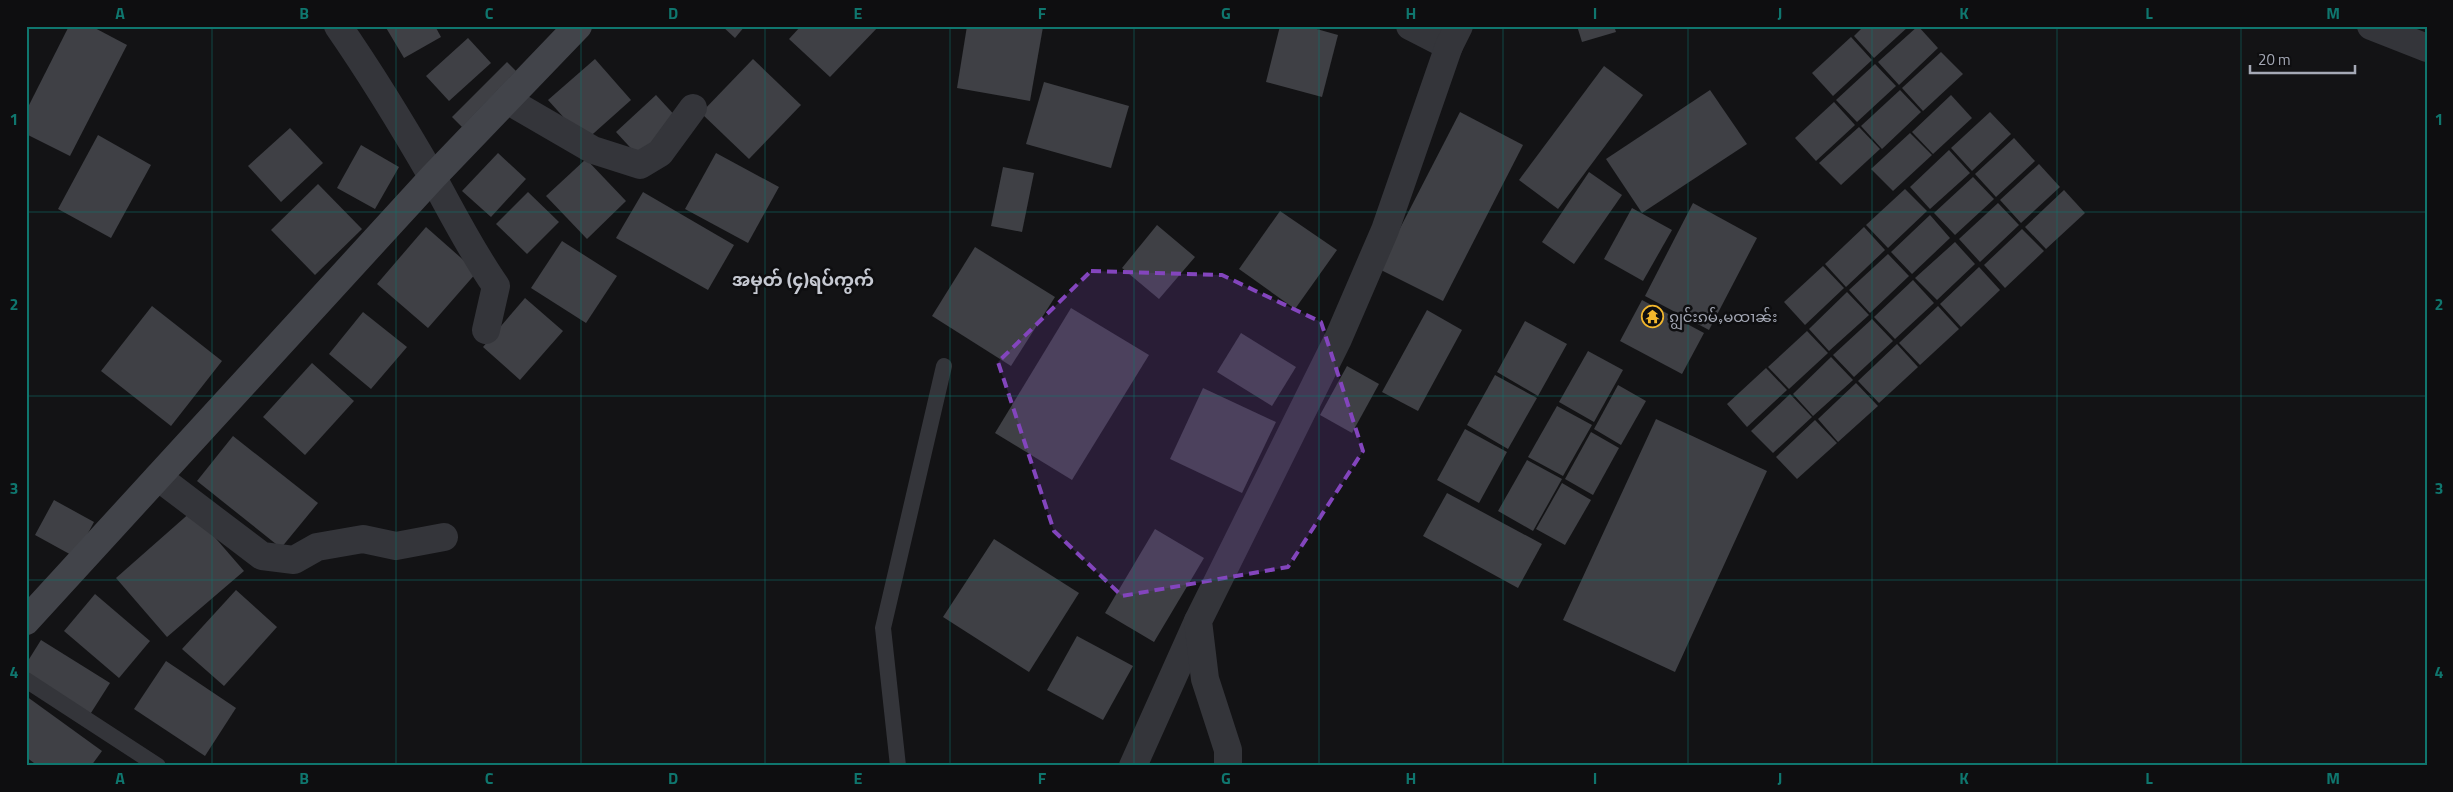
<svg xmlns="http://www.w3.org/2000/svg" width="2453" height="792" viewBox="0 0 2453 792" font-family="'Titillium Web','Noto Sans Myanmar',sans-serif">
<style>
.building{fill:#3f4045}
.lines{fill:none;stroke-linecap:round;stroke-linejoin:round}
.lane{stroke:#34353a;stroke-width:16}
.street{stroke:#34353a;stroke-width:28}
.secondary{stroke:#42444a;stroke-width:28}
.marked{fill:#8345bd;fill-opacity:0.2;stroke:#8345bd;stroke-width:4;stroke-dasharray:10 6;stroke-linejoin:round}
.grid{fill:none;stroke:#0f766e;stroke-width:1;stroke-opacity:0.55}
.labels{text-anchor:middle;dominant-baseline:central;stroke-width:5;stroke-linejoin:round;paint-order:stroke}
.poi-label{font-size:15px;fill:#a5a9b6;stroke:#0e0e10;text-anchor:start}
.quarter-label{font-size:18px;font-weight:bold;fill:#c6c9d2;stroke:#0e0e10}
.neatline{fill:none;stroke:#0f766e;stroke-width:2}
.grid-label{font-size:16px;text-anchor:middle;font-weight:bold;fill:#0f766e}
</style>
<rect width="100%" height="100%" fill="#131315"/>
<!-- building -->
<g class="building">
<polygon points="69,26 91,26 127,45 70,156 26,134 26,111"/>
<polygon points="385,26 435,26 441,37 404,58"/>
<polygon points="722,26 745,26 735,38"/>
<polygon points="801,26 879,26 830,77 789,39"/>
<polygon points="967,26 1043,27 1030,101 957,88"/>
<polygon points="1280,26 1306,26 1338,35 1322,97 1266,82"/>
<polygon points="1577,26 1614,26 1616,32 1582,42"/>
<polygon points="1864,26 1909,26 1874,58 1854,36"/>
<polygon points="1918,26 1938,48 1899,85 1878,62"/>
<polygon points="1851,37 1872,60 1833,96 1812,73"/>
<polygon points="468,38 491,63 449,101 426,76"/>
<polygon points="1941,52 1963,74 1923,111 1902,88"/>
<polygon points="595,59 631,100 585,141 548,100"/>
<polygon points="753,59 801,105 749,159 701,113"/>
<polygon points="507,62 516,71 462,127 452,117"/>
<polygon points="1875,64 1896,86 1857,122 1836,100"/>
<polygon points="1604,66 1643,95 1558,209 1519,180"/>
<polygon points="1044,82 1129,106 1111,168 1026,144"/>
<polygon points="1710,90 1747,144 1642,213 1606,159"/>
<polygon points="1900,90 1921,112 1882,149 1861,126"/>
<polygon points="656,95 679,120 639,157 616,132"/>
<polygon points="1951,95 1972,118 1933,154 1912,132"/>
<polygon points="1834,102 1855,125 1816,161 1795,138"/>
<polygon points="1460,112 1523,145 1443,301 1379,269"/>
<polygon points="1990,112 2011,134 1972,171 1951,148"/>
<polygon points="1859,127 1880,149 1841,185 1819,163"/>
<polygon points="290,128 323,163 281,202 248,166"/>
<polygon points="1910,133 1932,155 1893,191 1871,169"/>
<polygon points="98,135 151,165 111,238 58,209"/>
<polygon points="2014,138 2035,161 1996,197 1975,174"/>
<polygon points="361,145 399,167 375,209 337,188"/>
<polygon points="1949,150 1970,173 1930,209 1910,187"/>
<polygon points="498,153 526,179 491,217 462,191"/>
<polygon points="716,153 779,187 748,243 685,209"/>
<polygon points="586,159 626,201 587,239 546,196"/>
<polygon points="2039,164 2060,187 2021,223 2000,200"/>
<polygon points="1003,167 1034,173 1022,232 991,226"/>
<polygon points="1589,172 1622,195 1574,264 1542,242"/>
<polygon points="1973,177 1994,199 1955,235 1934,213"/>
<polygon points="318,184 362,229 315,275 271,230"/>
<polygon points="1905,189 1927,211 1888,248 1866,225"/>
<polygon points="2064,190 2085,213 2046,249 2025,227"/>
<polygon points="528,192 559,222 527,254 496,224"/>
<polygon points="643,192 734,245 708,290 616,238"/>
<polygon points="1693,203 1757,238 1709,330 1645,296"/>
<polygon points="1998,203 2019,225 1980,262 1959,239"/>
<polygon points="1632,208 1672,230 1643,281 1604,259"/>
<polygon points="1280,211 1337,250 1295,309 1239,269"/>
<polygon points="1930,215 1950,238 1912,274 1891,252"/>
<polygon points="1157,225 1195,257 1159,299 1122,268"/>
<polygon points="426,227 477,272 428,328 377,284"/>
<polygon points="1864,227 1885,250 1846,287 1825,264"/>
<polygon points="2022,229 2044,251 2005,288 1984,265"/>
<polygon points="562,241 617,276 586,323 531,288"/>
<polygon points="1955,242 1975,264 1937,300 1915,278"/>
<polygon points="975,247 1055,297 1011,366 932,316"/>
<polygon points="1888,254 1909,276 1870,313 1849,290"/>
<polygon points="1823,266 1844,288 1805,325 1784,302"/>
<polygon points="1979,267 2000,290 1961,327 1940,304"/>
<polygon points="1913,280 1934,303 1895,339 1874,317"/>
<polygon points="1847,292 1869,315 1829,351 1809,329"/>
<polygon points="525,298 563,331 520,380 483,347"/>
<polygon points="1642,300 1704,333 1682,374 1620,341"/>
<polygon points="152,306 222,361 171,426 101,371"/>
<polygon points="1938,306 1959,329 1920,365 1899,343"/>
<polygon points="1071,308 1149,355 1072,480 995,433"/>
<polygon points="1427,310 1462,330 1418,411 1382,392"/>
<polygon points="363,312 407,347 371,389 329,354"/>
<polygon points="1872,319 1893,341 1854,377 1833,355"/>
<polygon points="1525,321 1567,344 1538,396 1497,372"/>
<polygon points="1807,331 1828,353 1789,389 1768,367"/>
<polygon points="1241,333 1296,367 1272,406 1217,372"/>
<polygon points="1897,344 1918,367 1879,403 1858,381"/>
<polygon points="1588,351 1623,370 1594,422 1559,402"/>
<polygon points="1831,357 1853,380 1813,416 1793,394"/>
<polygon points="312,363 354,401 305,455 263,417"/>
<polygon points="1347,366 1379,384 1352,433 1320,415"/>
<polygon points="1766,368 1787,390 1747,427 1727,404"/>
<polygon points="1495,375 1537,398 1508,449 1467,425"/>
<polygon points="1856,383 1878,406 1838,442 1818,419"/>
<polygon points="1618,385 1646,401 1621,445 1594,429"/>
<polygon points="1203,388 1276,422 1242,493 1170,459"/>
<polygon points="1790,394 1812,417 1773,453 1751,431"/>
<polygon points="1557,406 1592,425 1563,476 1528,457"/>
<polygon points="1656,419 1767,471 1675,672 1563,620"/>
<polygon points="1815,420 1837,443 1797,479 1776,457"/>
<polygon points="1465,429 1507,452 1479,503 1437,480"/>
<polygon points="1591,432 1619,448 1593,495 1565,479"/>
<polygon points="233,436 318,503 281,548 197,481"/>
<polygon points="1527,460 1562,479 1533,531 1498,511"/>
<polygon points="1562,483 1591,500 1565,545 1536,529"/>
<polygon points="1447,493 1542,544 1518,588 1423,536"/>
<polygon points="54,500 94,522 75,557 35,535"/>
<polygon points="192,511 244,571 167,637 116,578"/>
<polygon points="1155,529 1204,558 1154,642 1105,613"/>
<polygon points="994,539 1079,593 1029,672 943,617"/>
<polygon points="236,590 277,627 224,686 182,649"/>
<polygon points="95,594 150,641 119,678 64,631"/>
<polygon points="1077,636 1133,666 1103,720 1047,690"/>
<polygon points="41,640 110,683 89,716 26,676 26,664"/>
<polygon points="166,661 236,708 205,756 134,709"/>
<polygon points="26,696 102,751 91,766 38,766 26,757"/>
</g>
<g class="lines">
<!-- lane -->
<g class="lane">
<polyline points="26,680 158,766"/>
<polyline points="898,766 883,628 944,366"/>
</g>
<!-- street -->
<g class="street">
<path d="M338 26C372 75 403 126 433 178 453 214 472 252 496 286L486 330"/>
<polyline points="1410,26 1449,46"/>
<polyline points="2371,26 2427,48"/>
<polyline points="507,100 593,150 640,165 660,153 693,108"/>
<polyline points="158,477 262,556 294,560 317,547 363,539 396,546 444,537"/>
<polyline points="1133,766 1198,621"/>
<polyline points="1228,766 1228,750 1205,679 1198,621 1338,339 1385,230 1449,46 1459,26"/>
</g>
<!-- secondary -->
<polyline class="secondary" points="26,621 432,178 578,26"/>
</g>
<!-- marked area -->
<path class="marked" d="M1091 271 1222 275 1321 322 1363 451 1288 567 1122 596 1054 531 998 362Z"/>
<!-- grid -->
<path class="grid" d="M212 26V766M396 26V766M581 26V766M765 26V766M950 26V766M1134 26V766M1319 26V766M1503 26V766M1688 26V766M1872 26V766M2057 26V766M2241 26V766M26 212H2427M26 396H2427M26 580H2427"/>
<!-- icons -->
<defs>
<symbol id="temple-ring" viewBox="-11 -11 22 22"><circle r="9.5" fill="#0e0e10" stroke="#f3b72d" stroke-width="1.5"/><path d="M0-6L5-2H3V0L6.5 2.5H4V6H1.5V3h-3V6H-4V2.5H-6.5L-3 0V-2H-5Z" fill="#f3b72d"/></symbol>
</defs>
<g fill-rule="evenodd">
<use href="#temple-ring" x="1640" y="304" width="25" height="25"/>
</g>
<g class="labels">
<!-- poi labels -->
<g class="poi-label">
<text x="1669" y="316">ၵျွင်းၵမ်ႇမထၢၼ်း</text>
</g>
<!-- quarter labels -->
<g class="quarter-label">
<text x="803" y="279">အမှတ် (၄)ရပ်ကွက်</text>
</g>
</g>
<!-- border -->
<rect width="2453" height="792" fill="none" stroke="#0e0e10" stroke-width="55"/>
<!-- scale -->
<path d="M2250 65v8h105v-8" fill="none" stroke="#a5a9b6" stroke-width="2.5"/>
<text x="2258" y="65" font-size="15" fill="#a5a9b6" stroke="#0e0e10" stroke-width="4" paint-order="stroke">20 m</text>
<rect x="28" y="28" width="2398" height="736" class="neatline"/>
<g class="grid-label">
<text x="120" y="19">A</text>
<text x="304" y="19">B</text>
<text x="489" y="19">C</text>
<text x="673" y="19">D</text>
<text x="858" y="19">E</text>
<text x="1042" y="19">F</text>
<text x="1226" y="19">G</text>
<text x="1411" y="19">H</text>
<text x="1595" y="19">I</text>
<text x="1780" y="19">J</text>
<text x="1964" y="19">K</text>
<text x="2149" y="19">L</text>
<text x="2333" y="19">M</text>
<text x="14" y="125">1</text>
<text x="2439" y="125">1</text>
<text x="14" y="310">2</text>
<text x="2439" y="310">2</text>
<text x="14" y="494">3</text>
<text x="2439" y="494">3</text>
<text x="14" y="678">4</text>
<text x="2439" y="678">4</text>
<text x="120" y="784">A</text>
<text x="304" y="784">B</text>
<text x="489" y="784">C</text>
<text x="673" y="784">D</text>
<text x="858" y="784">E</text>
<text x="1042" y="784">F</text>
<text x="1226" y="784">G</text>
<text x="1411" y="784">H</text>
<text x="1595" y="784">I</text>
<text x="1780" y="784">J</text>
<text x="1964" y="784">K</text>
<text x="2149" y="784">L</text>
<text x="2333" y="784">M</text>
</g>
</svg>
